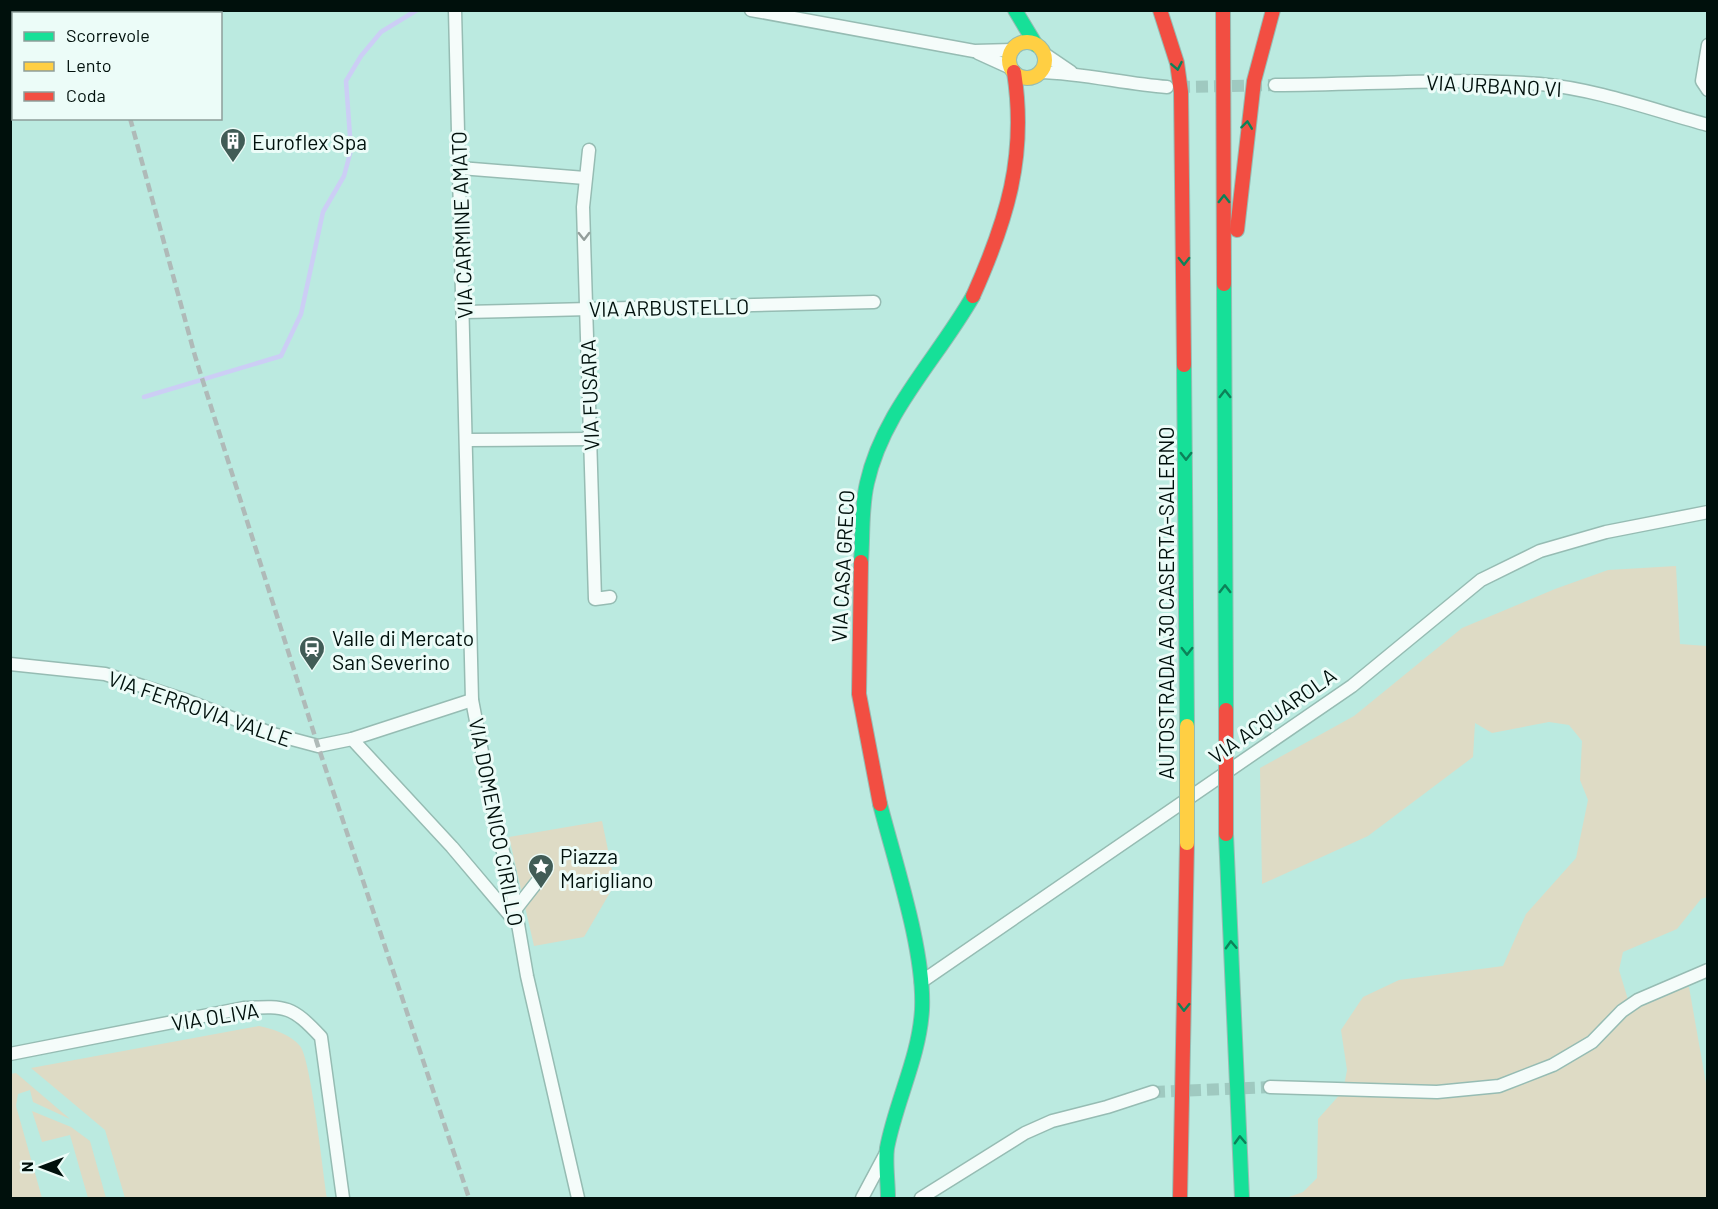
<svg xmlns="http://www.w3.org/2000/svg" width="1718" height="1209" viewBox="0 0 1718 1209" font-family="Barlow,sans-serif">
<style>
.green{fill:#dedbc5}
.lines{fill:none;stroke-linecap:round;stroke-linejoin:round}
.stream{stroke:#cccef5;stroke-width:4.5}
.street-tunnel{stroke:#9fc9c0;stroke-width:12;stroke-dasharray:12 6;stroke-linecap:butt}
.street-casing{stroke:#96bcb3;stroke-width:15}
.fast-casing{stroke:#96bcb3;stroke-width:16}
.slow-casing{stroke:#96bcb3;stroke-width:16}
.jam-casing{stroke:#96bcb3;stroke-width:16}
.street{stroke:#f5fcfa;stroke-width:12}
.fast{stroke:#16e098;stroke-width:14}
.slow{stroke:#ffcf43;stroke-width:14}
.jam{stroke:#f24e42;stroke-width:14}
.rail{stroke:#afbab8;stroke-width:4.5;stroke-dasharray:9 4.5;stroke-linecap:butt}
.slow-bridge-casing{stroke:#96bcb3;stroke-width:16;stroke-linecap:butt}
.jam-bridge-casing{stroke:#96bcb3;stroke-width:16;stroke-linecap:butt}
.slow-bridge{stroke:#ffcf43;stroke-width:14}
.jam-bridge{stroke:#f24e42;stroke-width:14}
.oneway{stroke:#0c8259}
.oneway2{stroke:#939e9b}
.labels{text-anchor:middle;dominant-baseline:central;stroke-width:6;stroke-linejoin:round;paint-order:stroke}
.street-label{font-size:21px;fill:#00100c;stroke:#ecfcf8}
.poi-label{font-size:21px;fill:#00100c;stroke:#ecfcf8;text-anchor:start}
</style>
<rect width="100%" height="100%" fill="#bbeae0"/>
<!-- green -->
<g class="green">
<polygon points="1676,566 1680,644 1707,646 1707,897 1701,899 1677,929 1623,952 1619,970 1630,1006 1637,1008 1650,992 1689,987 1707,1089 1707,1198 1286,1198 1303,1192 1317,1178 1318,1119 1343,1091 1347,1070 1341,1030 1363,997 1399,980 1503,966 1526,914 1576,858 1588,800 1580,780 1582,741 1569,725 1549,722 1492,733 1475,723 1473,757 1368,836 1262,884 1260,768 1354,716 1462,628 1555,589 1608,570"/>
<polygon points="602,821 615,884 584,937 534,946 509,837"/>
<path d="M259 1026C273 1029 290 1034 300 1046 311 1059 323 1174 327 1198H125L105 1130 31 1068Z"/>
<polygon points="16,1073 70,1119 33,1102 30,1090 18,1094 16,1106 42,1198 11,1198 10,1074"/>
<polygon points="32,1111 71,1127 90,1141 106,1198 88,1198 70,1135 42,1142"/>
</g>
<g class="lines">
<!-- stream -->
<polyline class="stream" points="144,397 281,356 301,314 323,212 344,176 351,150 346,81 361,56 381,32 417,10"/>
<!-- street-tunnel -->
<g class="street-tunnel">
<polyline points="1178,87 1275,85"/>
<polyline points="1153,1092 1270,1087"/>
</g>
<defs>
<g id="street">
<polyline points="455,10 472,700 498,835 509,872 527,976 578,1198"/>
<polyline points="751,10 974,51 1013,50"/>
<polyline points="1708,45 1702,81 1708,90"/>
<polyline points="978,53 1011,68"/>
<polyline points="1043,53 1071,72"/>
<path d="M1040 72C1083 73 1125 84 1167 87"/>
<path d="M1275 85C1363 85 1452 77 1540 84 1596 89 1653 110 1708 125"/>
<polyline points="589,150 583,207 595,599 610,597"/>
<polyline points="460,168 585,178"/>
<polyline points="464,312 874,302"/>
<polyline points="467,440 591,439"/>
<polyline points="10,664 105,674 188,701 273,734 318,746 352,739 472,700"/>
<polyline points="352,739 452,847 518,925"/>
<polyline points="515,910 540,878"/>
<polyline points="921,982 1352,686 1481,580 1540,551 1606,532 1708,512"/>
<path d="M10 1054 244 1008C286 1006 291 1005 321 1037L343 1198"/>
<polyline points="1270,1087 1437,1092 1499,1086 1553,1065 1592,1042 1622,1011 1638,1000 1708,970"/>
<polyline points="862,1198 886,1153"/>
<polyline points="921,1198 1025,1133 1052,1121 1107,1107 1153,1092"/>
</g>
<g id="fast">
<polyline points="1015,10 1036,45"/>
<polyline points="1224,284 1226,710"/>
<polyline points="1184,365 1187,726"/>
<path d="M861 562C863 536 861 508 867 483 883 411 938 358 973 296"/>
<path d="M880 804C895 863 925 951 922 1010 919 1058 896 1101 887 1148 885 1163 888 1182 888 1198"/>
<polyline points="1226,834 1242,1198"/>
</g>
<circle id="slow" cx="1027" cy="60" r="18"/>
<g id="jam">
<polyline points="1160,10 1177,63 1181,92 1184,365"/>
<polyline points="1223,10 1224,284"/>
<polyline points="1237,230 1254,81 1273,10"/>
<path d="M973 296C1007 220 1027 156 1014 72"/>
<polyline points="861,562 859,694 880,804"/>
<polyline points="1180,1198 1187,843"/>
</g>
</defs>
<!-- street casing -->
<use href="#street" class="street-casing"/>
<!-- fast casing -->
<use href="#fast" class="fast-casing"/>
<!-- slow casing -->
<use href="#slow" class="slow-casing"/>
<!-- jam casing -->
<use href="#jam" class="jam-casing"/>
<!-- street -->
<use href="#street" class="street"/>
<!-- fast -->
<use href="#fast" class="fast"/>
<!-- slow -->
<use href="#slow" class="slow"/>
<!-- jam -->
<use href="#jam" class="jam"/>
<!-- rail -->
<g class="rail">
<polyline points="101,10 102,14"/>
<polyline points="130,118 195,356 318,746 469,1198"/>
</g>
<defs>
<polyline id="slow-bridge" points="1187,726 1187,843"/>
<polyline id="jam-bridge" points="1226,710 1226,834"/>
</defs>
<!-- slow-bridge casing -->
<use href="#slow-bridge" class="slow-bridge-casing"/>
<!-- jam-bridge casing -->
<use href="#jam-bridge" class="jam-bridge-casing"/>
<!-- slow-bridge -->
<use href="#slow-bridge" class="slow-bridge"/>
<!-- jam-bridge -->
<use href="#jam-bridge" class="jam-bridge"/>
</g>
<!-- one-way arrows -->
<defs><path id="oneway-chevron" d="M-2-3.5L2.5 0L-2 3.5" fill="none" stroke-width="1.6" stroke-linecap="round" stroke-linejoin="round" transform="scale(1.5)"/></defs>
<g class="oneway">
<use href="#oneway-chevron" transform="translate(1177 66) rotate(79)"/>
<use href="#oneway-chevron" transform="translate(1247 125) rotate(-83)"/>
<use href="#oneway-chevron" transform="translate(1224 199) rotate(-90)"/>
<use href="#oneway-chevron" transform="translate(1184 261) rotate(90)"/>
<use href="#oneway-chevron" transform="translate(1225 394) rotate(-90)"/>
<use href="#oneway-chevron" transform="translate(1186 456) rotate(90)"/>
<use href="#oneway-chevron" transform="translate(1225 589) rotate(-90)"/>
<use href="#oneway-chevron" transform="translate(1187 651) rotate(90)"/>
<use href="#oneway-chevron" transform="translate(1231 945) rotate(-92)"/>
<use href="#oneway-chevron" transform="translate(1184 1007) rotate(91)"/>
<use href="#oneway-chevron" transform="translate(1240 1140) rotate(-92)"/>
</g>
<use class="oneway2" href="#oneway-chevron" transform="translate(584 236) rotate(89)"/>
<!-- icons -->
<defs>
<symbol id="building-pin" viewBox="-11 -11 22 30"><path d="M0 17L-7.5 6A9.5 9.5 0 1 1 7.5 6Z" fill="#415c56" stroke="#ecfcf8"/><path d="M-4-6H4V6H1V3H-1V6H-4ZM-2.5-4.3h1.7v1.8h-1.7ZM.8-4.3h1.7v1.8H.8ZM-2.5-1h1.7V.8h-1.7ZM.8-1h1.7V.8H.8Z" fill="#fff"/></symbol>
<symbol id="station-pin" viewBox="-11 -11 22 30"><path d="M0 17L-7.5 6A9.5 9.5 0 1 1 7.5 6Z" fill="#415c56" stroke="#ecfcf8"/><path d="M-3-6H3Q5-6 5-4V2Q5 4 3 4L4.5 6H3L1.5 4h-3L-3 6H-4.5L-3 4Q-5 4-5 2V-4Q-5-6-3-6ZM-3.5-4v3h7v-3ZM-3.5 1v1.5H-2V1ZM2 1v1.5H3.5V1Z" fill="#fff"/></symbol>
<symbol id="sight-pin" viewBox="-11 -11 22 30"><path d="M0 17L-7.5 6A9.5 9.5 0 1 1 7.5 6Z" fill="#415c56" stroke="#ecfcf8"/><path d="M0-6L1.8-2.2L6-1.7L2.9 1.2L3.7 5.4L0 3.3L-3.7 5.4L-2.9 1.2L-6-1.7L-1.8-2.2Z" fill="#fff"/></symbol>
</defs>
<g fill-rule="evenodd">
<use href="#building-pin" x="218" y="126" width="30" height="40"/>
<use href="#station-pin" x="297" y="634" width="30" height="40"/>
<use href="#sight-pin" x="526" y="852" width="30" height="40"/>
</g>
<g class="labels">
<!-- street labels -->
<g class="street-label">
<text transform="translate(1494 85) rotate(3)">VIA URBANO VI</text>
<text transform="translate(461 225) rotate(-92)">VIA CARMINE AMATO</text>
<text transform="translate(669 307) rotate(-1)">VIA ARBUSTELLO</text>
<text transform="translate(589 395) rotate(-92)">VIA FUSARA</text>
<text transform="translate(842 566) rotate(-87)">VIA CASA GRECO</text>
<text transform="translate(1165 603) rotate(-90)">AUTOSTRADA A30 CASERTA-SALERNO</text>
<text transform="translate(200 708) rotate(19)">VIA FERROVIA VALLE</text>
<text transform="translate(1272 715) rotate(-35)">VIA ACQUAROLA</text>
<text transform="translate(497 822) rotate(79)">VIA DOMENICO CIRILLO</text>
<text transform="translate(215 1016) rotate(-9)">VIA OLIVA</text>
</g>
<!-- poi labels -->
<g class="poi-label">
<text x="252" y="141">Euroflex Spa</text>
<text x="332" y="637">Valle di Mercato<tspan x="332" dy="24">San Severino</tspan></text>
<text x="560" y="855">Piazza<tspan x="560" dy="24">Marigliano</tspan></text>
</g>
</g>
<!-- border -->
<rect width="1718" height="1209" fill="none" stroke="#00100c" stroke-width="24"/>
<!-- legend -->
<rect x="12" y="12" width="210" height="108" fill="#ecfcf8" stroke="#8e9e9a" stroke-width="1.5"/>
<rect x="24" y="32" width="30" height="9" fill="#16e098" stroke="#8e9e9a" stroke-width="1.5"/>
<text x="66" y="42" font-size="18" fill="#00100c">Scorrevole</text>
<rect x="24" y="62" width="30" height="9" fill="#ffcf43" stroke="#8e9e9a" stroke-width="1.5"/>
<text x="66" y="72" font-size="18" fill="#00100c">Lento</text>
<rect x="24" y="92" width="30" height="9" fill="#f24e42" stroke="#8e9e9a" stroke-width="1.5"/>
<text x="66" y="102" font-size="18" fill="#00100c">Coda</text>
<!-- north arrow -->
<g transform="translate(42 1167) rotate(270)" stroke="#ecfcf8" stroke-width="4.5" paint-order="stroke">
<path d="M0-4.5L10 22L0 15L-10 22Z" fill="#00100c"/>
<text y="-9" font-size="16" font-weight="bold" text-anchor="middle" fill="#00100c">N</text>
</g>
</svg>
